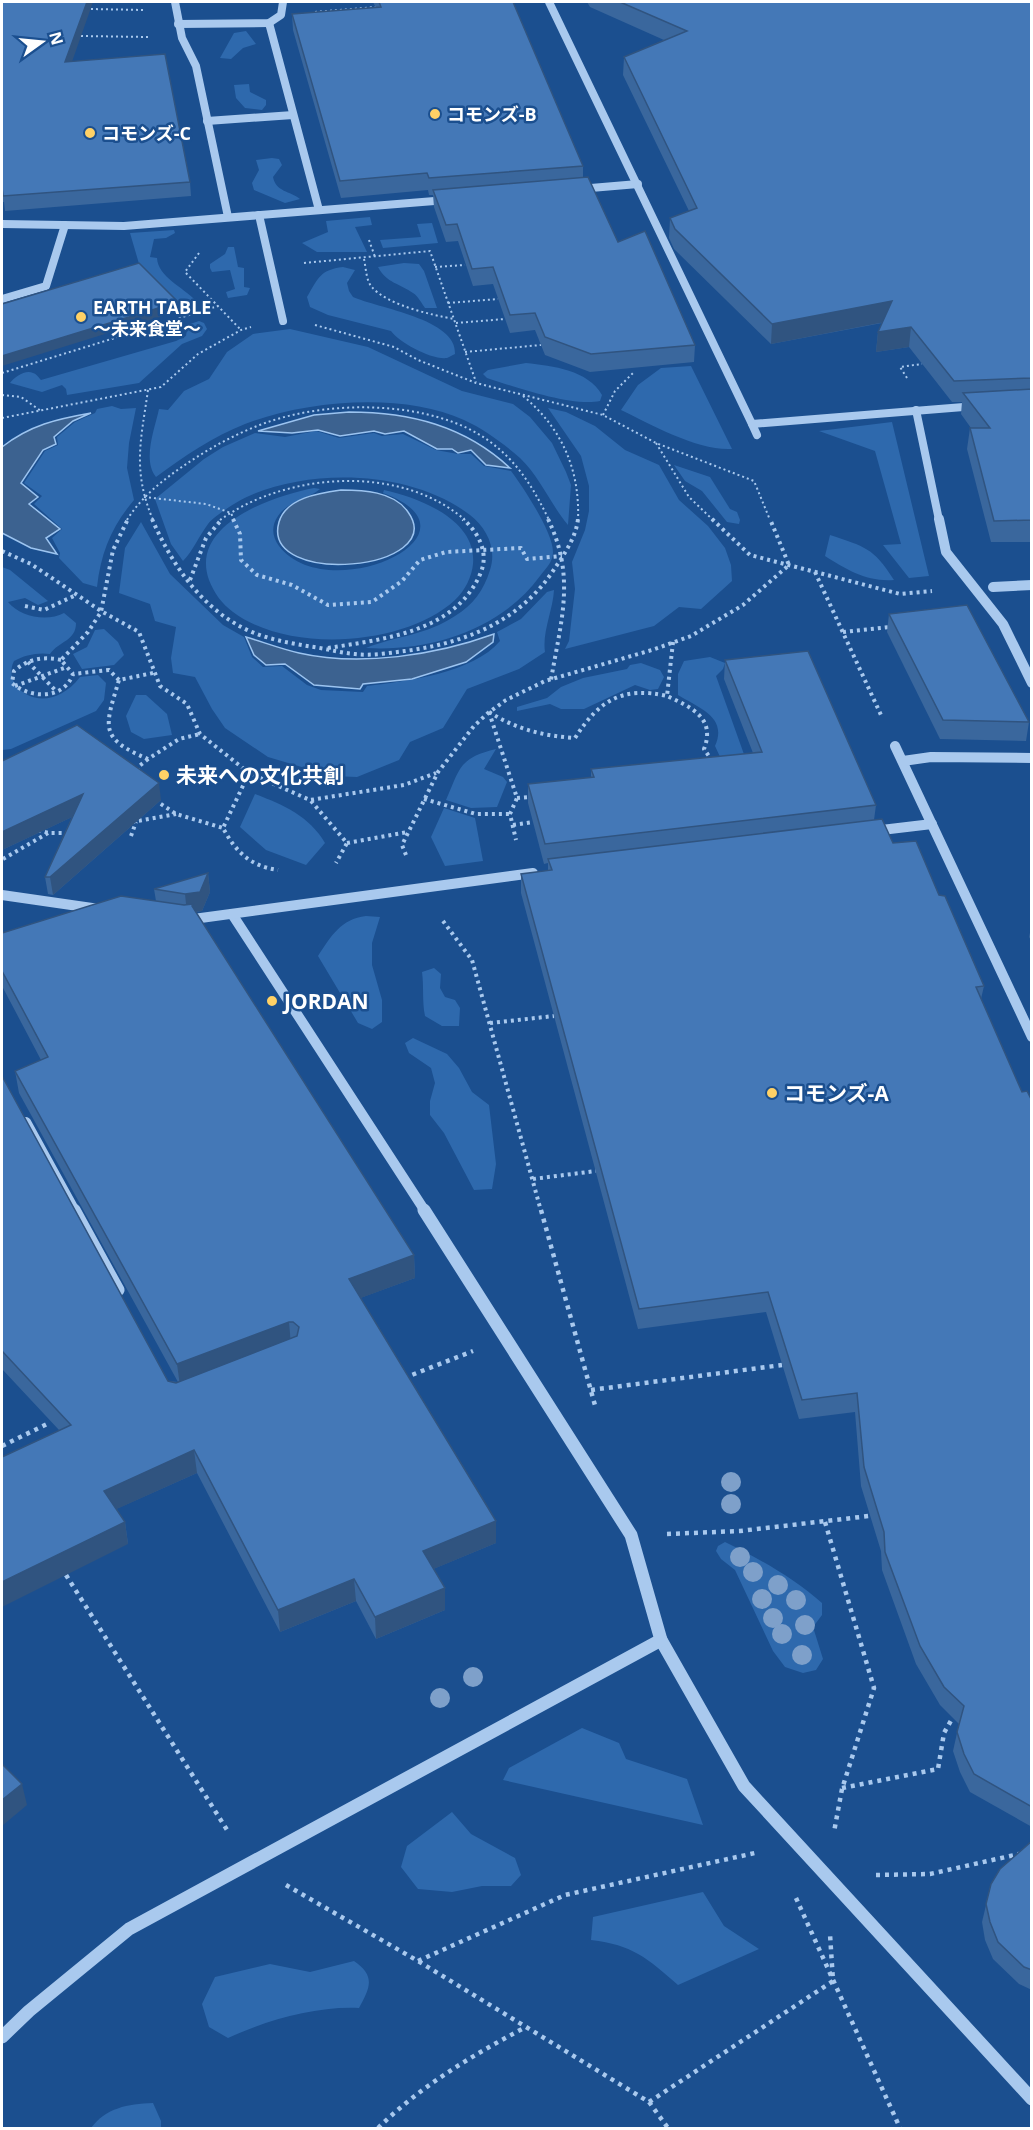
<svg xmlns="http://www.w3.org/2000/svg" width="1033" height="2130" viewBox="0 0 1033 2130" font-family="'Open Sans','Noto Sans JP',sans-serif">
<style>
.green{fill:#2e69ad}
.water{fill:#3c6290;stroke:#9cc4f0;stroke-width:1.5}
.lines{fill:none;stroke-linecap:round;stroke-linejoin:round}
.path-far2{stroke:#a9c9ee;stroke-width:2;stroke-dasharray:2 3;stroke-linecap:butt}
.path-far1{stroke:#a9c9ee;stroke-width:4;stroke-dasharray:3 4;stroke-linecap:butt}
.path{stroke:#a9c9ee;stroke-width:4.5;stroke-dasharray:4 5;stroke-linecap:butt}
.minor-far2{stroke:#a9c9ee;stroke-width:8}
.minor-far1{stroke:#a9c9ee;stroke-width:10}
.minor{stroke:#a9c9ee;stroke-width:13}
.tree{fill:#7ea0ca}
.wall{fill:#3a679d}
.shaded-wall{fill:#305480}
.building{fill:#4478b7;stroke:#305480;stroke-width:1.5}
.poi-dot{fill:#ffd166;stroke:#1b4f8f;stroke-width:2}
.labels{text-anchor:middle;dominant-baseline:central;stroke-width:5;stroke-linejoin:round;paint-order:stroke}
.far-poi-label{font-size:18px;font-weight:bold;fill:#fff;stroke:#1b4f8f;text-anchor:start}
.poi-label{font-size:21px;font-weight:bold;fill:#fff;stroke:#1b4f8f;text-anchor:start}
</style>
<rect width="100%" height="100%" fill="#1b4f8f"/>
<!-- green -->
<g class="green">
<polygon points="246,31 256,44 243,48 231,59 220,58 234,33"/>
<polygon points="249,84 250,92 266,100 266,105 262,110 245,108 236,98 234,85"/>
<path d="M272 158 279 159 282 165 273 177C276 192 290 191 300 199L285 203 254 190 252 183 259 170 256 160Z"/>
<polygon points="370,217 372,225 355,227 367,252 317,252 302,243 328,232 326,221"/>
<polygon points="432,223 438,243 383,248 380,240 421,237 417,224"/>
<path d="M174 230 175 233 166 238 154 239 150 257 157 258C158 277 183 287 195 300L181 308 142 274 130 233Z"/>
<polygon points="228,247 234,247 238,267 244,268 244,287 250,288 247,295 228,298 226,292 235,289 230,270 212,272 210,268 210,264 225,254"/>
<path d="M404 263 419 264 424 271 437 308H425C422 304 418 296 413 293 401 284 386 283 378 267Z"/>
<path d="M343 267 355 270 347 283 349 291 353 297C377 308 458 319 455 354 452 355 450 357 447 358 431 360 399 342 391 331L328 315 310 307 307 297C319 277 320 270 343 267Z"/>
<path d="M199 321 204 323 207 329 202 336 182 344 139 383 67 395 66 389 62 385 42 392 10 383C14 377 26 369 33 373 37 374 39 378 41 380L176 341 186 336 187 329 184 326Z"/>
<path d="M290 329 368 347 462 391 513 404 530 417 552 443 566 472 571 485 568 525C551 505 540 477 520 458 504 444 484 429 464 420 403 392 307 400 245 424 214 436 183 457 156 477 142 460 155 428 159 409L168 410 184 391 209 379 227 352 253 334Z"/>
<path d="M526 363C553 366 588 370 602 395L600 401C572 407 515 387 487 378L483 374 488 370Z"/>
<path d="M691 366 732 449C698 451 652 425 621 410L638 385 661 368Z"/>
<path d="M112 406 121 409 136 408 129 443 127 468 134 500C112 526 101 552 97 587L83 583 59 558 60 553 52 538 62 529 34 504 42 496 24 483 45 451 58 445 57 437 75 422 95 413 97 409Z"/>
<polygon points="548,408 566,412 595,426 625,450 659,465 679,500 708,526 725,548 731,565 732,581 701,609 679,607 654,626 565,649 569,641 575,589 572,562 585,530 589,511 589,486 581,456"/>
<polygon points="892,422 929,576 909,578 883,545 901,544 875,451 819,431"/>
<path d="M316 431 339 438 374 433 382 436 403 434 436 450 458 454H471L484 466 511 471C523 487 553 532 553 552 553 562 546 568 540 576 502 629 430 652 366 648 396 636 427 635 455 616 473 605 484 590 490 570 497 549 487 528 470 515 413 471 314 467 249 496 239 500 214 516 208 524 199 536 193 551 183 561L171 544 155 499 204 459 223 447 255 433 285 437Z"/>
<polygon points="674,465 710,477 730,509 737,512 740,520 739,524 727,522 702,491 685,481"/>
<path d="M314 488 320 489C307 500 288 501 278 516 271 526 272 537 279 546 327 609 494 534 383 493L384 490C420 498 477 520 473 564 472 576 465 591 455 600 405 646 289 654 233 612 222 604 214 593 209 580 189 524 273 496 314 488Z"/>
<path d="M141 522 170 574 223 625 244 637 252 657 263 667 282 666 307 685 321 690 363 692 367 686C408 681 473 673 500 641L497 632 521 619 547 592 554 590C553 610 542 632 545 652L519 669 467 689 443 728 410 742 399 760 357 777 332 776 268 757 225 728 212 709 195 677 173 673 171 658 176 627 155 621 150 604 119 593 125 548Z"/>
<path d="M830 535C865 547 873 547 894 580 867 582 847 570 825 556Z"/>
<path d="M2 567 10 570 48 601 38 605 25 598 8 602C20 617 47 622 64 613L76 623C76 641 59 641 50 654 39 652 24 655 14 661 0 688 46 721 80 677L98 675 106 683 104 700 96 711 11 749 2 750Z"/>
<polygon points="104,629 118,642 124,655 114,665 82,669 73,654 87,647 95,630"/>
<path d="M710 657 725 663 723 669 716 676 770 827 721 759 715 746C728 717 699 708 678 695V674L684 661Z"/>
<polygon points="641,663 660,670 664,677 658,689 650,690 635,685 584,709 561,709 550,704 517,711 517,707 547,698 561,687 583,678 627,669 630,665"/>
<polygon points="136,695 146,695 167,714 172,735 144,739 131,732 126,716"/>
<path d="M496 749 484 769 503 777 507 782 497 807 471 808 446 800C460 768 459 758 496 749Z"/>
<path d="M255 794C284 805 309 816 325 843L306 865 266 850 240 827Z"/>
<polygon points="444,808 475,818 483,861 445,866 431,837"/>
<path d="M366 916 380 917 372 943V965L382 1000V1022L372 1029 358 1023 318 956C331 936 341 919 366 916Z"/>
<path d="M434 968 441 974 440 988 445 997 455 1000 460 1008 459 1026H442L425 1016C422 1001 424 987 422 972Z"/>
<polygon points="413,1038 447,1054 459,1068 472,1092 489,1105 496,1164 492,1189 474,1190 444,1133 430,1115 430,1101 435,1083 431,1068 409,1053 405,1043"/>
<path d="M725 1542C758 1558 794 1578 822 1603V1615L813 1627 823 1659 816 1670 803 1673 785 1667 773 1651 735 1570 721 1559 716 1551 718 1546Z"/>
<polygon points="582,1728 619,1743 626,1759 687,1779 703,1825 503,1780 509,1768"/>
<polygon points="452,1812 471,1834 515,1858 521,1875 511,1886 482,1886 452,1892 418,1889 401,1867 407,1846"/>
<path d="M703 1892 724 1926 759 1949 678 1985C647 1958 633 1945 591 1940L593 1917Z"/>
<path d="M354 1961C376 1976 370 1988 359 2008 316 2006 267 2020 228 2038L209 2027 202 2004 215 1977 270 1964 310 1972Z"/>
<path d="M153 2103 161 2121V2128H91C106 2108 127 2104 153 2103Z"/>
</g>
<!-- water -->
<g class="water">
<path d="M349 412C410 412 465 426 510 468L486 465 471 450 458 453 452 449H437L404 431 385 434 374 431 340 436 318 430 292 433 258 431 314 415Z"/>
<path d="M91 413 73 421 54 437 56 444 43 450 21 483 38 497 29 504 60 529 46 538 57 554 31 548 2 533V447C30 425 57 419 91 413Z"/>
<path d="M341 490C362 490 394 491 408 512 450 571 260 588 279 522 286 498 319 493 341 490Z"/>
<path d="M494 634 493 642 466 662 412 679 363 684 360 689 314 685 285 664 266 665 254 655 246 637C263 642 281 649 299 653 360 667 436 655 494 634Z"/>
</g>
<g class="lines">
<!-- path-far2 -->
<g class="path-far2">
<polyline points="91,9 144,10"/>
<polyline points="315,12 376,7"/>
<polyline points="81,36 148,37"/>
<polyline points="369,240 375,257"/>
<polyline points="199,253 185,272 241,330"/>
<path d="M364 259C366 268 366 279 371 286 386 305 432 315 454 319"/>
<polyline points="304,263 430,251 476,382"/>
<polyline points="435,267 465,265"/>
<polyline points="448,303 498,299"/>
<polyline points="456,323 505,319"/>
<polyline points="315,325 394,347 418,360 476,383 603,415 656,443 754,481 770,520"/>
<polyline points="465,352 541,345"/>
<polyline points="2,373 218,306"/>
<polyline points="907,378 900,367 922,364"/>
<path d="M148 390C141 440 132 470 153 520"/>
<polyline points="2,395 21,397 41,411"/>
<path d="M523 396C562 428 580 470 578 520"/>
<polyline points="603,415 615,391 634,372"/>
<polyline points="2,418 161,387 198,354 241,330 251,327"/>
<polyline points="656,443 689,497 713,520"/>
<polyline points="144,497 206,504 231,513 234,520"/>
<path d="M127 520C140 499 159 483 179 469 206 450 236 433 268 422 331 400 433 400 489 441 518 462 534 489 549 520"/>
<path d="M220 520C287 472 401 464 465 520"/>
</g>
<!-- path-far1 -->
<g class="path-far1">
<path d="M152 519C170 560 196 601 236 624 259 638 288 643 314 647 328 649 341 653 355 654 371 656 389 653 405 651 466 643 521 621 555 568 565 553 576 537 578 519"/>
<polyline points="233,519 240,534 241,560 257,575 292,585 328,605 372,602 402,581 420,560 446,552 521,548 527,559 562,556"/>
<path d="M548 519C576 577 561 620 551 680"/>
<polyline points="712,519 750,555 900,594 932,591"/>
<polyline points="2,551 31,564 101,611 139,632 160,686 187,704 200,734 249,773 310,800 404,785 436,773"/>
<polyline points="815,572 881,715"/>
<polyline points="190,580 206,538 222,519"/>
<polyline points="25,606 44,610 76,595"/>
<polyline points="843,632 890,627"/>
<path d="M673 642 667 696C691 707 716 718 704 749L713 762"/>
<path d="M328 648C384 639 457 632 481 572 489 552 478 532 463 519"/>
<path d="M61 660C43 656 28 659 14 671L12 683C30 699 64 700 73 674"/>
<polyline points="28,662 56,691"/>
<path d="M153 673 119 680C105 727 98 738 148 759L179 739 200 734"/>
<polyline points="119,680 109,670 73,674 61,660 88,632 101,612 113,550 128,519"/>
<polyline points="15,686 67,667"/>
<polyline points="489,712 517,798 510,814 516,840"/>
<path d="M489 712C516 729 543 736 575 738 599 700 623 686 667 696"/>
<polyline points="137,771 138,767 148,759"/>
<path d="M249 773 223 828C236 852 250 866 278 870"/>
<polyline points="517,798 531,797"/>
<polyline points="424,799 476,814 510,814"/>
<polyline points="155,800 176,814 223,828"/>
<polyline points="311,801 347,843 336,863"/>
<polyline points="132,822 176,814"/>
<polyline points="513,825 533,822"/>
<polyline points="38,830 49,833 69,833"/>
<polyline points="131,836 136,822"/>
<polyline points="347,843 408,832"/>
<polyline points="406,855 402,845 438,772 474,726 488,713 506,700 545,681 652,650 691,636 743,605 789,565 770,519"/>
<polyline points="3,859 48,833"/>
<polyline points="443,921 472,960 541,1211"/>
<polyline points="490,1023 554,1016"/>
<polyline points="533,1179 596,1171"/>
</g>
<!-- path -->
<g class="path">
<polyline points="541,1210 596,1409"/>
<polyline points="404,1378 473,1351"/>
<polyline points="591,1390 782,1365"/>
<polyline points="2,1446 47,1424"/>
<polyline points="825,1522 874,1688 842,1789 834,1832"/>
<polyline points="667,1534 740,1531 869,1516"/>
<polyline points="66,1575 229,1833"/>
<polyline points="842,1788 938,1769 944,1733 953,1717"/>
<polyline points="876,1875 930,1874 1019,1854"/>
<polyline points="286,1885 418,1961 649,2102 668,2128"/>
<polyline points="796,1898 900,2128"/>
<polyline points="418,1961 565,1895 755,1853"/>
<polyline points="649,2102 833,1981 830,1934"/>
<path d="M378 2128C421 2086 471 2056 524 2028"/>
</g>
<!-- minor-far2 -->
<g class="minor-far2">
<polyline points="175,2 182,38 196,66 228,217"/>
<polyline points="549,2 752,424 976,406"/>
<polyline points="269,23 319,210"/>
<polyline points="178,24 269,23 281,15 283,2"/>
<polyline points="207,121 293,115"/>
<polyline points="579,189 638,184"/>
<polyline points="259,215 283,321"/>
<polyline points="2,224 124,226 447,200"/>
<polyline points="2,299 46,286 65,225"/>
<polyline points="916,410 939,520"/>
<polyline points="752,424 757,435"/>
</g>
<!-- minor-far1 -->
<g class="minor-far1">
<polyline points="939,519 946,552 1003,624 1032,683"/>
<polyline points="993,587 1032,585"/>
<polyline points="895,746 1032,1037"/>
<polyline points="903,761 931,757 1032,758"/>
<polyline points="873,831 932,824"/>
<polyline points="2,895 99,909"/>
<polyline points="232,914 425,1211"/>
<polyline points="186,920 533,873"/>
<polyline points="26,1122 75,1211"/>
</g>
<!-- minor -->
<g class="minor">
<polyline points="74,1210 118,1290"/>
<polyline points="661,1640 744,1786 1032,2099"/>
<polyline points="2,2037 29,2011 129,1929 661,1640 631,1535 424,1210"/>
</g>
</g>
<!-- trees -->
<g class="tree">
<circle cx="731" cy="1482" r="10"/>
<circle cx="731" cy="1504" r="10"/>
<circle cx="740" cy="1557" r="10"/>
<circle cx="753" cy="1572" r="10"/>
<circle cx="778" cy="1585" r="10"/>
<circle cx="762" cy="1599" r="10"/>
<circle cx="796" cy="1600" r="10"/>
<circle cx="773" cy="1618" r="10"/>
<circle cx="805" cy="1625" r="10"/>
<circle cx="782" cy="1634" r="10"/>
<circle cx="802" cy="1655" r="10"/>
<circle cx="473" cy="1677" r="10"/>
<circle cx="440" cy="1698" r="10"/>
</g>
<!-- wall -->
<g class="wall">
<polygon points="2,2 72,61 190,182 191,196 5,211 4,202 2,202"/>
<polygon points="373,2 513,2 583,166 583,178 618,242 695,345 694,362 590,372 545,355 535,330 510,333 493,284 473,286 458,241 446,242 434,207 433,195 429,195 428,190 341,198 293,30 292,14 376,8"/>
<polygon points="587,2 1032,2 1032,542 991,542 967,449 970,428 971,428 961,414 962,402 952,402 909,347 876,352 878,332 882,323 771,344 674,249 669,238 670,218 689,211 623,75 624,57 664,40 590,7"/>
<polygon points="889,614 1029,722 1026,741 940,739 887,632"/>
<polygon points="725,660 876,805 874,820 893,843 939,895 984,986 981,999 1022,1092 1032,1101 1032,1827 970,1792 960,1772 953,1751 959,1724 940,1705 916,1664 882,1570 881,1551 861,1486 855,1412 799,1419 766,1312 638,1329 521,893 521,874 548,871 548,863 544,864 528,803 528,784 591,778 591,769 753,753 724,679"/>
<polygon points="2,761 161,800 53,895 48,894 45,877 72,817 2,850"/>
<polygon points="208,873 210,892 202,911 196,912 414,1255 415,1278 360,1298 496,1543 433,1569 445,1588 445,1610 376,1639 356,1601 280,1632 197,1473 116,1509 125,1522 128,1544 59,1430 2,1369 2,1076 168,1381 178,1382 19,1093 15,1071 41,1060 2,986 2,933 156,901 154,889"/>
<polygon points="1032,924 1032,942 1029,937"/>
<polygon points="1032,1841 1032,1990 1019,1984 993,1959 985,1940 982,1922 991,1884"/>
</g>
<!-- shaded-wall -->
<g class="shaded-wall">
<polygon points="87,2 93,2 67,76 65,62"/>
<polygon points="892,301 890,321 771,344 772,324"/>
<polygon points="178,302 179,311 2,366 2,356"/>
<polygon points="911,327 909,347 876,352 878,332"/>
<polygon points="159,783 161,800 53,895 50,877"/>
<polygon points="83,794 85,811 2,850 2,832"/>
<polygon points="208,873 210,892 202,911 187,913 185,894"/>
<polygon points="414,1255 415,1278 350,1302 349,1279"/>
<polygon points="289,1322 291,1345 180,1386 177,1364"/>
<polygon points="194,1450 197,1473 108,1513 104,1491"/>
<polygon points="496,1521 496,1543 424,1573 423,1551"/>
<polygon points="125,1522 128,1544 2,1607 2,1582"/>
<polygon points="354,1579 356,1601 280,1632 278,1610"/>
<polygon points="445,1588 445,1610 376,1639 375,1617"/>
<polygon points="22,1784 27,1805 2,1826 2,1800"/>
</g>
<!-- building -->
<g class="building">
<polygon points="2,2 87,2 65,62 165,54 190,182 3,196 2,187"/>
<polygon points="379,2 513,2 583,166 429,178 427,173 340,181 292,14 381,7"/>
<polygon points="620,2 1032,2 1032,378 954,381 911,327 878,332 892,301 772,324 675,229 670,218 697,208 624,57 687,31"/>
<polygon points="588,177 618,242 645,231 695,345 591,354 545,337 535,313 510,315 493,267 472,269 457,224 446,225 433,190"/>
<polygon points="139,263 178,302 2,356 2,304"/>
<polygon points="1032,389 1032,520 994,521 970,428 990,428 963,393"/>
<polygon points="967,605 1029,722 943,720 889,614"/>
<polygon points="808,651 876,805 545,844 528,784 594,777 591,769 762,752 725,660"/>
<polygon points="77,725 159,783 50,877 45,877 83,794 2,832 2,761"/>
<polygon points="882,819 893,843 916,841 939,895 945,896 984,986 976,987 1022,1092 1027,1091 1032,1101 1032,1807 974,1774 964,1754 957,1732 964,1706 944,1687 920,1646 885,1552 884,1532 864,1467 857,1393 802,1400 768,1292 639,1309 521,874 552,870 548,859"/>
<polygon points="208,873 200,892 185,894 154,889"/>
<polygon points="121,896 184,905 193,904 192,906 414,1255 349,1279 496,1521 423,1551 445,1588 375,1617 354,1579 278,1610 194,1450 104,1491 125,1522 2,1582 2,1457 71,1425 2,1351 2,1076 168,1381 176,1383 297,1336 299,1327 293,1322 289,1322 177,1364 15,1071 48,1057 2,971 2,933"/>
<polygon points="2,1764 22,1784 2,1800"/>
<polygon points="1032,1841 1032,1970 1024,1967 998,1942 990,1922 986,1904 991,1884 1000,1869"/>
</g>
<!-- markers -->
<g class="poi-dot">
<circle cx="435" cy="114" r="6"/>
<circle cx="90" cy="133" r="6"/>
<circle cx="81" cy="317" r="6"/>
<circle cx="164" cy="775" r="6"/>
<circle cx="272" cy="1001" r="6"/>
<circle cx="772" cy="1093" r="6"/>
</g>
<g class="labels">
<!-- far-poi labels -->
<g class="far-poi-label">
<text x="447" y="114">コモンズ-B</text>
<text x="102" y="133">コモンズ-C</text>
<text x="93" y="307">EARTH TABLE<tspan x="93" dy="21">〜未来食堂〜</tspan></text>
</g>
<!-- poi labels -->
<g class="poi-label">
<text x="176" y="775">未来への文化共創</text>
<text x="284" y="1001">JORDAN</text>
<text x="784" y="1093">コモンズ-A</text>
</g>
</g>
<!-- border -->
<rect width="1033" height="2130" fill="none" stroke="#ffffff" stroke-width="6"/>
<!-- north arrow -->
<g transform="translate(42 42) rotate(75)" stroke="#1b4f8f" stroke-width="4.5" paint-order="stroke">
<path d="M0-4.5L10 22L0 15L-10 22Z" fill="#ffffff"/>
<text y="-9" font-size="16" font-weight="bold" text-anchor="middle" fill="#ffffff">N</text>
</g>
</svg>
